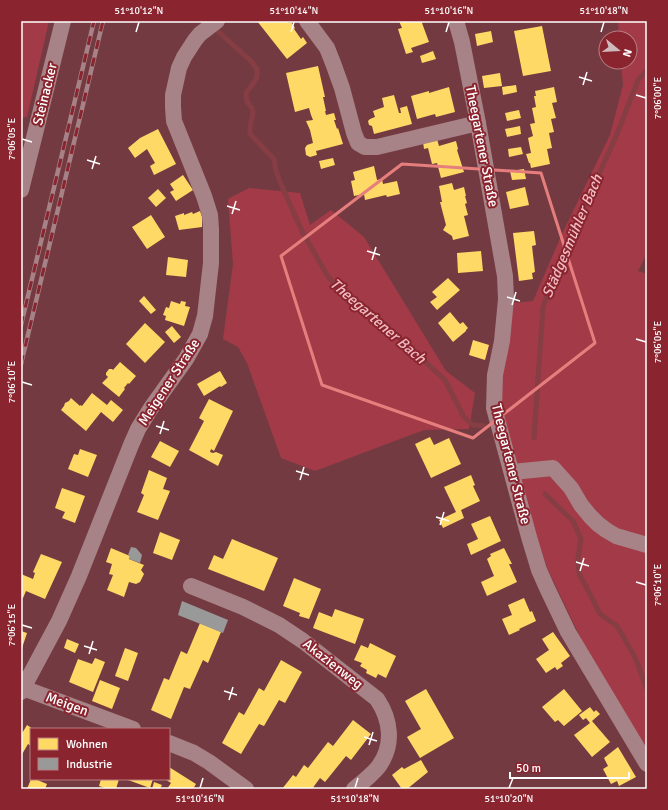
<svg xmlns="http://www.w3.org/2000/svg" width="668" height="810" viewBox="0 0 668 810" font-family="Signika,sans-serif">
<style>
.green{fill:#a23b47}
.homes{fill:#ffd966}
.industry{fill:#999}
.lines{fill:none;stroke-linecap:round;stroke-linejoin:round}
.stream{stroke:#863d44;stroke-width:5}
.minor{stroke:#a78286;stroke-width:16}
.rail-casing{stroke:#a68286;stroke-width:4.5}
.rail{stroke:#8a242e;stroke-width:3;stroke-dasharray:9;stroke-linecap:butt}
.marked{fill:none;stroke:#e67e7e;stroke-width:3;stroke-linejoin:round}
.ticks{fill:none;stroke:#fff;stroke-width:1.5}
.labels{text-anchor:middle;dominant-baseline:central;stroke-width:4;stroke-linejoin:round;paint-order:stroke}
.street-label{font-size:14px;fill:#fff;stroke:#8a242e}
.water-label{font-size:15px;font-style:italic;fill:#f1bcc3;stroke:#8a242e}
.neatline{fill:none;stroke:#fff;stroke-width:1.5}
.ticks-label{font-size:10px;text-anchor:middle;fill:#fff}
</style>
<rect width="100%" height="100%" fill="#733b41"/>
<!-- green -->
<g class="green">
<polygon points="21,21 49,21 27,117 21,118"/>
<polygon points="618,21 647,21 647,253 638,271 647,274 647,751 586,649 548,570 522,493 502,416 500,378 513,303 533,301 562,234 610,135 623,85 621,62 630,62 630,38 619,38"/>
<polygon points="249,188 300,193 310,225 331,210 364,237 446,371 475,393 469,429 424,430 315,471 281,458 247,363 238,347 223,339 233,264 228,199"/>
</g>
<!-- homes -->
<g class="homes">
<polygon points="257,21 287,21 289,23 291,22 295,28 294,29 301,39 303,37 307,43 287,59"/>
<polygon points="399,21 423,21 422,23 429,42 411,48 413,52 406,54 398,29 402,28"/>
<polygon points="542,26 551,71 523,76 514,31"/>
<polygon points="491,31 493,42 477,46 475,34"/>
<polygon points="433,51 436,59 422,63 420,56"/>
<polygon points="318,66 325,97 323,97 326,111 325,111 326,115 334,113 336,120 334,120 337,129 338,128 343,144 316,151 317,155 310,157 306,155 305,148 307,145 313,143 310,130 306,121 313,120 311,115 309,108 295,112 286,73"/>
<polygon points="500,73 502,86 484,88 482,76"/>
<polygon points="516,85 517,92 503,95 502,87"/>
<polygon points="449,87 455,112 436,117 435,114 417,119 411,96 429,91 429,93"/>
<polygon points="554,87 557,102 552,103 556,118 551,119 554,132 549,133 552,148 547,149 550,164 531,168 530,163 529,163 526,154 531,153 528,138 533,136 530,124 535,123 532,108 536,107 534,96 536,96 535,91"/>
<polygon points="394,95 399,113 401,113 400,108 407,106 412,124 374,134 372,126 369,125 368,121 370,119 375,117 373,111 384,107 382,98"/>
<polygon points="519,110 521,118 507,121 505,113"/>
<polygon points="520,126 521,134 507,137 505,129"/>
<polygon points="158,129 176,164 154,175 150,166 155,163 147,149 135,158 128,148 140,138"/>
<polygon points="437,139 439,146 456,141 458,149 457,150 464,172 441,178 437,163 432,164 428,148 424,149 423,142"/>
<polygon points="521,147 523,154 509,157 508,149"/>
<polygon points="333,158 335,165 321,169 319,161"/>
<polygon points="374,166 377,180 382,179 383,184 397,181 400,194 387,197 386,195 365,200 364,194 354,196 351,181 355,180 353,172"/>
<polygon points="524,169 526,179 512,180 510,171"/>
<polygon points="183,175 193,190 176,201 170,192 174,190 170,184"/>
<polygon points="452,183 454,190 464,187 466,196 465,196 467,203 465,204 468,215 464,216 469,236 453,240 452,236 443,230 446,225 440,202 442,202 439,186"/>
<polygon points="525,187 529,205 510,209 506,192"/>
<polygon points="158,189 166,198 156,207 148,198"/>
<polygon points="200,211 202,217 202,227 179,230 175,216 184,213 184,215 192,212 193,214"/>
<polygon points="151,215 165,237 147,249 132,227"/>
<polygon points="534,231 536,245 532,246 535,272 532,273 533,279 519,281 513,233"/>
<polygon points="481,251 483,271 458,273 457,253"/>
<polygon points="168,257 188,260 186,277 166,275"/>
<polygon points="448,278 460,290 437,310 430,302 437,297 432,292"/>
<polygon points="144,296 156,310 151,314 139,301"/>
<polygon points="171,301 180,304 181,301 186,302 185,306 190,307 184,326 165,320 166,316 163,315 166,307 169,308"/>
<polygon points="450,312 460,324 463,322 468,328 466,330 466,331 453,342 438,323"/>
<polygon points="145,323 165,342 145,363 126,344"/>
<polygon points="172,326 181,337 174,343 165,332"/>
<polygon points="473,340 489,345 485,360 469,355"/>
<polygon points="120,362 136,376 129,384 128,383 124,388 125,389 119,397 102,383 108,377 106,375 106,373 109,369 112,369 113,370"/>
<polygon points="220,371 227,383 221,387 220,386 204,396 197,384"/>
<polygon points="92,393 107,405 111,400 123,410 113,422 101,412 86,431 61,410 64,406 65,403 69,401 71,398 80,406 80,405 82,406"/>
<polygon points="209,399 233,411 214,451 211,449 210,452 213,453 216,452 223,455 218,466 189,450 204,421 199,418"/>
<polygon points="430,437 434,445 449,438 461,464 431,478 415,444"/>
<polygon points="160,441 179,451 170,467 151,457"/>
<polygon points="80,449 97,455 88,477 68,469 74,454 78,455"/>
<polygon points="149,470 167,478 163,489 170,491 158,520 137,512 144,495 141,493"/>
<polygon points="471,475 475,485 473,486 480,501 461,510 464,518 443,528 439,520 456,512 444,487"/>
<polygon points="62,488 85,496 75,523 62,518 65,512 55,508"/>
<polygon points="490,516 501,541 471,555 467,544 478,539 471,524"/>
<polygon points="160,532 180,540 172,560 153,553"/>
<polygon points="232,539 278,558 264,591 208,569 214,555 223,559"/>
<polygon points="111,548 130,556 129,559 144,565 141,570 144,574 140,582 136,584 129,582 124,597 107,590 113,575 109,574 112,564 106,562"/>
<polygon points="504,548 512,564 509,564 517,582 487,596 481,582 494,576 487,559 491,556 490,554"/>
<polygon points="41,554 62,562 45,599 26,591 23,598 21,598 21,574 33,579 35,573 33,572"/>
<polygon points="294,578 321,589 309,619 299,616 300,613 283,606"/>
<polygon points="524,598 530,612 532,611 536,621 519,629 520,630 509,635 502,619 512,615 508,605"/>
<polygon points="335,609 364,619 355,644 313,628 319,612 332,617"/>
<polygon points="200,623 221,632 208,663 203,660 190,689 184,687 171,719 151,710 164,678 169,680 181,651 187,654"/>
<polygon points="21,631 27,633 21,651"/>
<polygon points="553,632 570,656 561,663 563,666 557,670 555,667 546,673 536,659 549,650 542,639"/>
<polygon points="67,639 79,644 75,653 64,648"/>
<polygon points="370,643 396,656 386,678 378,674 376,678 366,673 367,670 360,666 362,663 354,660 361,645 368,648"/>
<polygon points="125,648 138,653 128,681 115,676"/>
<polygon points="95,658 105,662 93,692 69,682 78,659 92,664"/>
<polygon points="281,660 302,672 285,703 279,700 264,726 259,724 241,754 222,743 239,712 244,715 259,688 264,691"/>
<polygon points="100,680 120,688 112,709 92,701"/>
<polygon points="426,689 454,738 420,758 407,737 421,729 405,701"/>
<polygon points="564,689 582,711 564,726 558,720 555,722 542,707"/>
<polygon points="590,707 594,712 596,710 600,714 592,721 610,742 592,757 574,735 590,723 586,718 583,720 579,715"/>
<polygon points="353,720 371,734 351,760 346,756 325,782 320,778 312,789 282,789 293,775 296,777 304,765 308,768 328,742 333,746"/>
<polygon points="27,725 33,729 31,729 31,746 28,744 21,756 21,735"/>
<polygon points="618,747 636,777 619,786 617,781 611,784 603,769 608,766 604,758"/>
<polygon points="421,760 428,772 407,789 402,789 392,775 402,767 404,769"/>
<polygon points="169,767 196,784 193,789 167,789 171,783 165,779 169,779"/>
<polygon points="31,779 35,779 47,784 45,789 27,789"/>
<polygon points="101,779 119,779 116,789 108,789 99,786"/>
<polygon points="128,779 153,779 150,788 128,780"/>
<polygon points="154,782 162,785 160,789 152,789"/>
</g>
<!-- industry -->
<g class="industry">
<polygon points="131,547 136,548 142,555 140,563 129,559 130,556 128,555"/>
<polygon points="182,601 228,620 223,633 178,615"/>
</g>
<g class="lines">
<!-- stream -->
<g class="stream">
<polyline points="213,27 251,61 257,69 257,76 255,81 246,93 247,102 252,108 253,113 250,127 250,134 274,159 276,171 280,182 302,231 327,275 339,290 368,309 379,319 445,380 464,417 473,425 484,426"/>
<polyline points="534,438 543,307 561,257 567,245 617,134 638,80 647,70"/>
<polyline points="545,494 573,521 581,539 578,558 579,573 600,614 617,626 635,657 647,689"/>
</g>
<!-- minor -->
<g class="minor">
<polyline points="307,21 327,48 333,63 342,88 354,133 358,143 365,147 377,147 478,123"/>
<polyline points="456,21 462,42 478,123 505,276 506,299 502,341 495,375 494,408 529,537 539,570 547,588 568,632 647,764"/>
<polyline points="21,190 63,21"/>
<polyline points="512,472 553,468 571,488 581,505 590,516 598,524 606,530 616,536 647,545"/>
<path d="M191 586 243 607 279 625 303 641 377 699C391 720 394 745 379 766 372 775 363 782 354 789"/>
<polyline points="23,688 133,729"/>
<polyline points="21,692 59,621 79,576 131,445 138,429 151,408 186,359 200,334 205,316 211,263 211,229 210,215 204,196 174,121 173,107 173,95 179,68 184,57 195,40 200,34 217,21"/>
<polyline points="169,743 194,753 209,762 246,789"/>
</g>
<defs>
<g id="rail">
<polyline points="21,325 94,21"/>
<polyline points="21,364 103,21"/>
</g>
</defs>
<!-- rail casing -->
<use href="#rail" class="rail-casing"/>
<!-- rail -->
<use href="#rail" class="rail"/>
</g>
<!-- marked area -->
<path class="marked" d="M402 164 541 173 595 343 473 438 322 385 281 256Z"/>
<!-- ticks -->
<path class="ticks" d="M136 32 139 22M291 32 294 22M446 32 449 22M601 32 604 22M579 77 592 81M583 85 587 72M636 95 646 98M22 139 32 142M87 160 100 164M92 169 96 156M227 206 240 210M232 214 236 201M367 251 380 255M372 260 376 247M507 297 520 301M512 305 516 292M636 339 646 342M22 382 32 385M156 426 169 430M160 434 164 421M296 471 309 475M300 480 304 467M436 517 449 521M440 525 444 512M576 562 589 566M580 571 584 558M636 582 646 585M22 625 32 628M84 646 97 650M89 654 93 641M224 691 237 695M229 700 233 687M364 737 377 741M369 745 373 732M200 788 203 778M355 788 358 778M509 788 513 778"/>
<g class="labels">
<!-- street labels -->
<g class="street-label">
<text transform="translate(45 94) rotate(-76)">Steinacker</text>
<text transform="translate(482 146) rotate(79)">Theegartener Straße</text>
<text transform="translate(169 382) rotate(-57)">Meigener Straße</text>
<text transform="translate(511 464) rotate(76)">Theegartener Straße</text>
<text transform="translate(333 664) rotate(38)">Akazienweg</text>
<text transform="translate(67 704) rotate(20)">Meigen</text>
</g>
<!-- water labels -->
<g class="water-label">
<text transform="translate(572 236) rotate(-67)">Städgesmühler Bach</text>
<text transform="translate(378 321) rotate(41)">Theegartener Bach</text>
</g>
</g>
<!-- border -->
<rect width="668" height="810" fill="none" stroke="#8a242e" stroke-width="44"/>
<!-- legend -->
<rect x="30" y="728" width="140" height="52" fill="#8a242e" stroke="#b97c82"/>
<rect x="38" y="738" width="20" height="12" fill="#ffd966" stroke="#b97c82"/>
<text x="66" y="748" font-size="12" fill="#ffffff">Wohnen</text>
<rect x="38" y="758" width="20" height="12" fill="#999999" stroke="#b97c82"/>
<text x="66" y="768" font-size="12" fill="#ffffff">Industrie</text>
<!-- north arrow -->
<g transform="translate(618 50) rotate(108)"><circle r="19" fill="#8a242e" stroke="#b97c82"/>
<path d="M0-3L7 15L0 10L-7 15Z" fill="#cebabc"/>
<text y="-6" font-size="11" font-weight="bold" text-anchor="middle" fill="#ffffff">N</text>
</g>
<!-- scale -->
<path d="M510 772v6h119v-6" fill="none" stroke="#ffffff" stroke-width="2"/>
<text x="516" y="772" font-size="12" fill="#ffffff" stroke="#8a242e" stroke-width="3" paint-order="stroke">50 m</text>
<rect x="22" y="22" width="624" height="766" class="neatline"/>
<g class="ticks-label">
<text x="139" y="14">51°10'12"N</text>
<text x="294" y="14">51°10'14"N</text>
<text x="449" y="14">51°10'16"N</text>
<text x="604" y="14">51°10'18"N</text>
<text transform="translate(657 98) rotate(-90)" y="4">7°06'00"E</text>
<text transform="translate(11 139) rotate(-90)" y="4">7°06'05"E</text>
<text transform="translate(657 342) rotate(-90)" y="4">7°06'05"E</text>
<text transform="translate(11 382) rotate(-90)" y="4">7°06'10"E</text>
<text transform="translate(657 585) rotate(-90)" y="4">7°06'10"E</text>
<text transform="translate(11 625) rotate(-90)" y="4">7°06'15"E</text>
<text x="200" y="802">51°10'16"N</text>
<text x="355" y="802">51°10'18"N</text>
<text x="509" y="802">51°10'20"N</text>
</g>
</svg>
